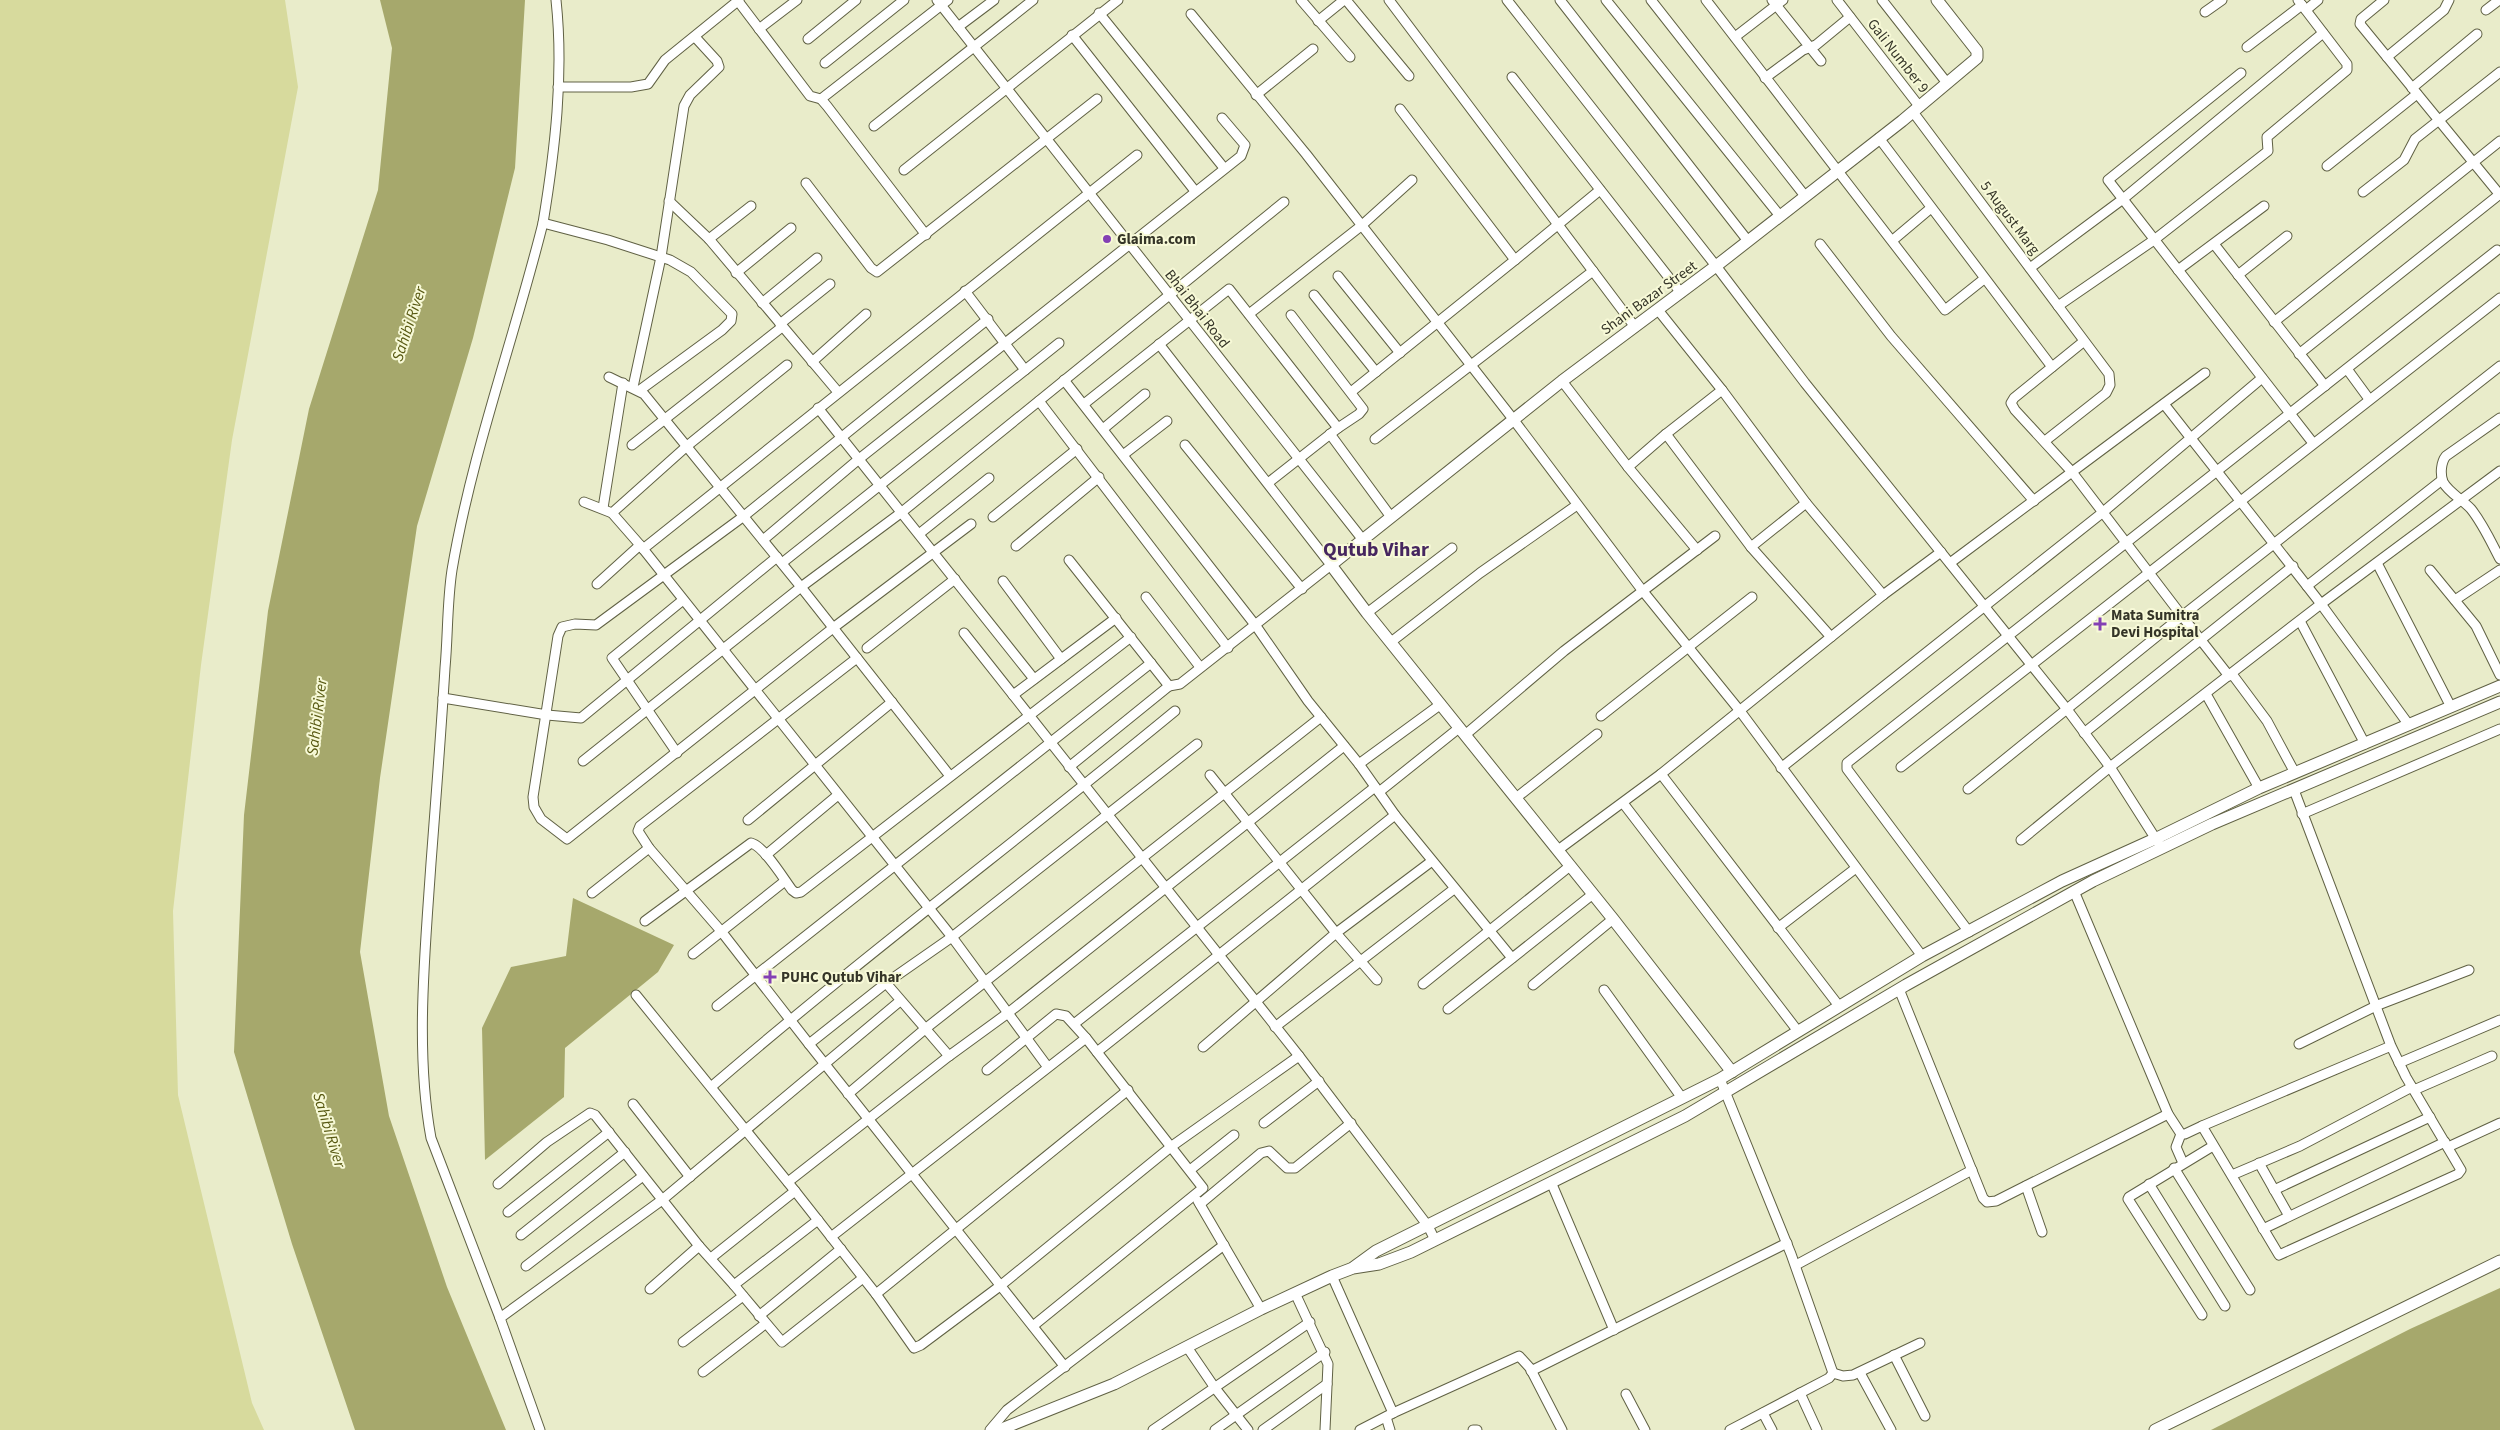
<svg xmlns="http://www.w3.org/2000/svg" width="2500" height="1430" viewBox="0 0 2500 1430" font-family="'Source Sans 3',sans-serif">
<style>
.green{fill:#d7da9d}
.water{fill:#a6a86c}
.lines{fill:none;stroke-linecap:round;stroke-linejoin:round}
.minor-casing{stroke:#606144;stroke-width:11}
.tertiary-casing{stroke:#606144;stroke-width:13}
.minor{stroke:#fff;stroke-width:9}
.tertiary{stroke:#fff;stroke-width:11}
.poi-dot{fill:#8340b4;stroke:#f7f9d7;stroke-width:2}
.labels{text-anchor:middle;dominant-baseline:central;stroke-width:4;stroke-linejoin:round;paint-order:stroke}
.street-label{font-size:15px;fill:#353528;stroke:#f7f9d7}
.poi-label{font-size:15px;font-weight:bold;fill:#353528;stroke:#f7f9d7;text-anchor:start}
.water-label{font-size:16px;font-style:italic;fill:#575811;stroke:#f7f9d7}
.district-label{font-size:20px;font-weight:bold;fill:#46265f;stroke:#f7f9d7}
</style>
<rect width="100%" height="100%" fill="#e9ecca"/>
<!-- green -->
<polygon class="green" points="0,0 285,0 298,87 232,440 201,665 173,911 178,1095 252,1403 264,1430 0,1430"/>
<!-- water -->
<g class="water">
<polygon points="380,0 525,0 515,168 473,338 417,526 380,778 360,952 389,1116 447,1287 506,1430 355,1430 292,1244 234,1052 244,815 268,611 309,409 378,190 392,48"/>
<polygon points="573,898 674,945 658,972 565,1048 564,1097 485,1160 482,1028 511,967 566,956"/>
<polygon points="2500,1288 2500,1430 2211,1430 2410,1329"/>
</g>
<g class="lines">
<defs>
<g id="minor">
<polyline points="937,0 1363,540"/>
<polyline points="1301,0 1350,57"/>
<polyline points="1346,0 1409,76"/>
<polyline points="1389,0 1635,327"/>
<polyline points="1507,0 1716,266 1805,383 2066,708 2110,767 2159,844"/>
<polyline points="1560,0 1748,241"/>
<polyline points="1606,0 1780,216"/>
<polyline points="1651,0 1805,196"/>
<polyline points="1706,0 1945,310 1984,279"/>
<polyline points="1772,0 1821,61"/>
<polyline points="1837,0 1919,106"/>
<polyline points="1882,0 1947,83"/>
<polyline points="2384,0 2361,19 2360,24 2500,195"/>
<polyline points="738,1 810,96 821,99 827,106 926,235"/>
<polyline points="2306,10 2318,0"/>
<polyline points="2486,10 2499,0"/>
<polyline points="2205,12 2222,0"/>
<polyline points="1099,13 1224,168"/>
<polyline points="1191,14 1306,154 1513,419 1642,590 1740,711 1922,956"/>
<polyline points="1318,21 1344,0"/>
<polyline points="958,27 994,0"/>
<polyline points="759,29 797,0"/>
<polyline points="1072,35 1195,191"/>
<polyline points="1735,37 1783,0"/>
<polyline points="808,39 856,0"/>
<polyline points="2247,47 2302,5"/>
<polyline points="2387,57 2444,10 2449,0"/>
<polyline points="825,63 904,0"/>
<polyline points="2241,73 2108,180 2313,443"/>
<polyline points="1512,77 1681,293"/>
<polyline points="1765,78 1803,50 1816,45 1850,17"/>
<polyline points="558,87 631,87 648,84 665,60 739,0"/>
<polyline points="2412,88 2477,34"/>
<polyline points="1256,95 1313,49"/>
<polyline points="821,99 948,0"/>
<polyline points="1400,109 1515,260 1600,190"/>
<polyline points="1913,112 2109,374 2110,385 2106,393 2045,441"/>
<polyline points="874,126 1033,0"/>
<polyline points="1879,138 2052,367"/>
<polyline points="2327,166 2417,94"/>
<polyline points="904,170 1118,0"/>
<polyline points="806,183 871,268 877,272 1097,99"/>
<polyline points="2363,192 2404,160 2415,139 2500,72"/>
<polyline points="669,201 709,239 838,392"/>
<polyline points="543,223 608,240 670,260 691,272 732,314 731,321 722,330 640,390"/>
<polyline points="709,239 751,206"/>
<polyline points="1893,240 1931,208"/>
<polyline points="1820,244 1891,336 2034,501"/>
<polyline points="2214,244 2325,386"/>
<polyline points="2030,268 2123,199 2323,33"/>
<polyline points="2178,270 2264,206"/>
<polyline points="736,273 791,228"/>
<polyline points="2238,275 2287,236"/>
<polyline points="1338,276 1400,353"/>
<polyline points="965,291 1025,370"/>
<polyline points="1314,295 1376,372"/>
<polyline points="762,303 817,258"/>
<polyline points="2058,306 2154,240 2268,151 2267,137 2347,70 2347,64 2298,0"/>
<polyline points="1658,310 1722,390"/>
<polyline points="1249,314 1361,226 1412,180"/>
<polyline points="1291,315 1363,409 1359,414 1338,428"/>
<polyline points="2274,322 2500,141"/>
<polyline points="780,324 830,284"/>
<polyline points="2299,354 2500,194"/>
<polyline points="812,362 866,314"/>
<polyline points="2347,369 2369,399"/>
<polyline points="2205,373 2072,472 2182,616 2500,366"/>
<polyline points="609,377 644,394 801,587 950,776"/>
<polyline points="1064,380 1256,626 1308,701 1359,764 1395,815 1512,958"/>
<polyline points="1562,381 1628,467 1697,550"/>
<polyline points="633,387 661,257 684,106 690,95 719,67 717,61 695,37"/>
<polyline points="1351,392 1515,260"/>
<polyline points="1039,401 1228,648"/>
<polyline points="1084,404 1229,289 1338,428 1268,483"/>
<polyline points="2164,404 2307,586"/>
<polyline points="818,408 1034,679"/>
<path d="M2500 418 2446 456C2441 462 2440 474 2443 482 2449 493 2462 499 2471 509 2483 524 2491 542 2500 559"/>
<polyline points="1103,429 1145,394"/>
<polyline points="1330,434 1391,517"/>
<polyline points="1666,434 1751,547 1831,637"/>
<polyline points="1375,439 1593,271"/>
<polyline points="632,445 782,327"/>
<polyline points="1185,445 1302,589"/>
<polyline points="1123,455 1167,421"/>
<polyline points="1628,467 1666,434 1722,390 1806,503 1883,595"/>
<polyline points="2442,480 2307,586 2321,604 2500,471"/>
<polyline points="584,502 612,513 640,545 952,937 1047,1066"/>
<polyline points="603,508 623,383"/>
<polyline points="612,513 687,446 787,365"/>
<polyline points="993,517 1077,449"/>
<polyline points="971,524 833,628 567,839 541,819 534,807 533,797 558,636 562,627 575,624 596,625 744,516 988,319"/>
<polyline points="919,534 989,478"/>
<polyline points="763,540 859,459 1241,156 1245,145 1222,118"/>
<polyline points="1016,546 1099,477"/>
<polyline points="1751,547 1806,503"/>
<polyline points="643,549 1137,155"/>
<polyline points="1069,560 1169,686 1180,684 1331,565 1159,344"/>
<polyline points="782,563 1059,343"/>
<polyline points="1950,563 2072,472 2015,410 2011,403 2014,398 2083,342"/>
<polyline points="2377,563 2451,707"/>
<polyline points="2430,570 2476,626 2500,675"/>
<polyline points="1003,581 1061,659"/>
<polyline points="597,584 640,545"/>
<polyline points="1146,597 1200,667"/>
<polyline points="2455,600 2500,570"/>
<polyline points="1367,613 1452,548"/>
<polyline points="2300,621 2365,744"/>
<polyline points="964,633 1299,1056 1428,1226 1435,1240"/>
<polyline points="1391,642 1480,573 1577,505"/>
<polyline points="867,648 955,579"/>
<polyline points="2232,674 2267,721 2295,773"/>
<polyline points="2206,694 2259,788"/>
<polyline points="1013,695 1116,618"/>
<polyline points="443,698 547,715 581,718 777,557"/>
<polyline points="1601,716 1752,597"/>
<polyline points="2084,733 2293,566"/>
<polyline points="1465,735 1564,651 1715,536"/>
<polyline points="677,753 612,658 683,600"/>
<polyline points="583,761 801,587 902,512 1284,202"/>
<polyline points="1359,764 1441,704"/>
<polyline points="1069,767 1169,686"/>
<polyline points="1901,767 2500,298"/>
<polyline points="1781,768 2102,513 2262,378"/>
<polyline points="1661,774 1839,1006"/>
<polyline points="1968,789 2182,616 2229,676"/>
<polyline points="2294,790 2391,1046 2406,1077 2461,1170 2458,1174 2279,1255 2202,1126 2391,1046"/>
<polyline points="1379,792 1459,728"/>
<polyline points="1516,798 1597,734"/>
<polyline points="1623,803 1797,1030"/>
<polyline points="2302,814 2500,729"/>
<polyline points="748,820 892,702"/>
<polyline points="2021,840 2110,767 2321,604 2409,725"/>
<polyline points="1558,850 1661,774 1883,595 1941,552"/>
<polyline points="766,855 838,795"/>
<polyline points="2074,891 2168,1114 2181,1134 2185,1134 2202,1126"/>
<polyline points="592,893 649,848"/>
<path d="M645 921 751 843C764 846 783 878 792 890L796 893 801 892 1131 637"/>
<polyline points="1778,928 1856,868"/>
<polyline points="1969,932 1847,769 1847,763 2497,250"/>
<polyline points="693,954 785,881"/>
<polyline points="1377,980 1336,933 1432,861"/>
<polyline points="886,983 949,1056"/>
<polyline points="1423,984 1570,866"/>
<polyline points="1533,985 1613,919"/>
<polyline points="1899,989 1983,1198 1987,1202 1996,1201 2168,1114"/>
<polyline points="1604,990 1682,1098"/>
<polyline points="636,995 795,1191 876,1294 914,1348 921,1345 1000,1286 1172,1146 1299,1056"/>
<polyline points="717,1006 1151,663"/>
<polyline points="1448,1009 1593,894"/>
<polyline points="1074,1024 1375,787"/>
<polyline points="1275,1027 1454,889"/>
<polyline points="809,1044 721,931 649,848 638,831 640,826 857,658"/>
<polyline points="2299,1044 2378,1005 2469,970"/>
<polyline points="1203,1047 1336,933 1210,775"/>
<polyline points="1097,1052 1395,815"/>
<polyline points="2399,1063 2500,1020"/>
<polyline points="987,1070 1056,1014 1066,1016 1086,1038"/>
<polyline points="1720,1079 1791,1254 1833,1373 1829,1378 1730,1430"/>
<path d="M711 1087C862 957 1021 838 1175 711"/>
<polyline points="2414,1090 2492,1056"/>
<polyline points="848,1094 925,1029 1321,717"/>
<polyline points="633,1104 690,1177"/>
<polyline points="1264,1123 1319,1081"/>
<polyline points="2181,1134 2176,1147 2183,1163"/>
<polyline points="2448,1147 2500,1123"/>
<polyline points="2259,1163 2289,1216"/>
<polyline points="2174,1168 2250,1290"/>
<polyline points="1190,1170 1234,1135"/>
<polyline points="2232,1175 2300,1146 2412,1087"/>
<polyline points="788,1182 949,1056 1008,1013 1344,746"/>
<polyline points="1551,1182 1614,1330"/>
<polyline points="498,1184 547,1142 590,1113 595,1115 699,1246 734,1285"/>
<polyline points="2149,1184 2225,1306"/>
<polyline points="2026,1186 2042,1232"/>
<polyline points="2274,1190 2430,1117"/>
<polyline points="1198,1201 1261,1309"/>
<polyline points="1200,1204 1261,1153 1269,1151 1287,1168 1295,1168 1351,1123"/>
<polyline points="508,1212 609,1132"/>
<polyline points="818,1220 734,1285 782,1342 863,1278"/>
<polyline points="2263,1229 2445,1142"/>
<polyline points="521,1235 625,1152"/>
<polyline points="831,1237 1086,1038 1203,1188 1033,1326"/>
<polyline points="711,1258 795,1191"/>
<polyline points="1796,1265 1972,1170"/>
<polyline points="526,1266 643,1176"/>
<polyline points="1332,1276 1393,1413 1360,1430"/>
<polyline points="650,1289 699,1246"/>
<polyline points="1295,1293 1328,1364 1325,1430"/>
<polyline points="876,1294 1128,1090"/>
<polyline points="2202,1315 2128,1199 2129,1197 2213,1146"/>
<polyline points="759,1316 841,1249"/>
<path d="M500 1318 431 1138C415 1051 425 952 431 863 436 798 441 733 445 668 448 635 447 603 452 570 472 452 514 339 543 223 555 150 564 74 556 0"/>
<polyline points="683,1342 743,1296"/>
<polyline points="1187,1347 1215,1388 1248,1430"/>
<polyline points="1894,1355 1925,1416"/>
<polyline points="1065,1367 809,1044 886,983 952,937 1197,744"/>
<polyline points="1531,1371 1787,1243"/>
<polyline points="703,1372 765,1324"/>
<polyline points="1833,1373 1843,1376 1853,1375 1920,1343"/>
<polyline points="1860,1373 1891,1430"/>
<polyline points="1800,1393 1817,1430"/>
<polyline points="1626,1394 1645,1430"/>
<polyline points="1393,1413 1519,1356 1530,1368 1562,1430"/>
<polyline points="1763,1413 1772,1430"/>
<polyline points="1386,1417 1390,1430"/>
<polyline points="540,1430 500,1318 662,1200 900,1001"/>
<polyline points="990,1430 1007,1410 1224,1245"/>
<polyline points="1153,1430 1310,1322"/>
<polyline points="1215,1430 1325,1352"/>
<polyline points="1263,1430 1327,1384"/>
<polyline points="1473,1430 1477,1430"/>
</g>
<g id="tertiary">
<polyline points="1732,1072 1613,919 1367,613 1331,565 1562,381 1716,266 1902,121 1977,58 1977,51 1937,0"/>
<polyline points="1354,1267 1376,1251 1720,1079 1922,956 2062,881 2157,838 2259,788 2500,686"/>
<polyline points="999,1430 1114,1384 1261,1309 1332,1276 1353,1268 1379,1264 1411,1252 1685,1116 1906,985 2093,881 2212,824 2500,702"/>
<polyline points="2155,1430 2500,1261"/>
</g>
</defs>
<!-- minor casing -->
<use href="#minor" class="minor-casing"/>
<!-- tertiary casing -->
<use href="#tertiary" class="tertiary-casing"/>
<!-- minor -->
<use href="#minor" class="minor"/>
<!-- tertiary -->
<use href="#tertiary" class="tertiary"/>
</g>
<!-- markers -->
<g class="poi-dot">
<circle cx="1107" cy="239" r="5"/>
<path d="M2097.5 616.5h5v5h5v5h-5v5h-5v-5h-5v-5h5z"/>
<path d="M767.5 969.5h5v5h5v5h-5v5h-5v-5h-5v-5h5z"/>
</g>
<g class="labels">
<!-- street labels -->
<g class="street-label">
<text transform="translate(1898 56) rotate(52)">Gali Number 9</text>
<text transform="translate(2010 218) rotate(53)">5 August Marg</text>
<text transform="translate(1649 298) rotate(-36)">Shani Bazar Street</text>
<text transform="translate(1197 309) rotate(52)">Bhai Bhai Road</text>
</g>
<!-- poi labels -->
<g class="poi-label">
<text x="1117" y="239">Glaima.com</text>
<text x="2111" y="615">Mata Sumitra<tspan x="2111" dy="17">Devi Hospital</tspan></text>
<text x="781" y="977">PUHC Qutub Vihar</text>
</g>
<!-- water labels -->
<g class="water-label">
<text transform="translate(409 324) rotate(-72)">Sahibi River</text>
<text transform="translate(317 717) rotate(-83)">Sahibi River</text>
<text transform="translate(329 1130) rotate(73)">Sahibi River</text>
</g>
<!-- district labels -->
<g class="district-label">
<text x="1376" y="550">Qutub Vihar</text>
</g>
</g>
</svg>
